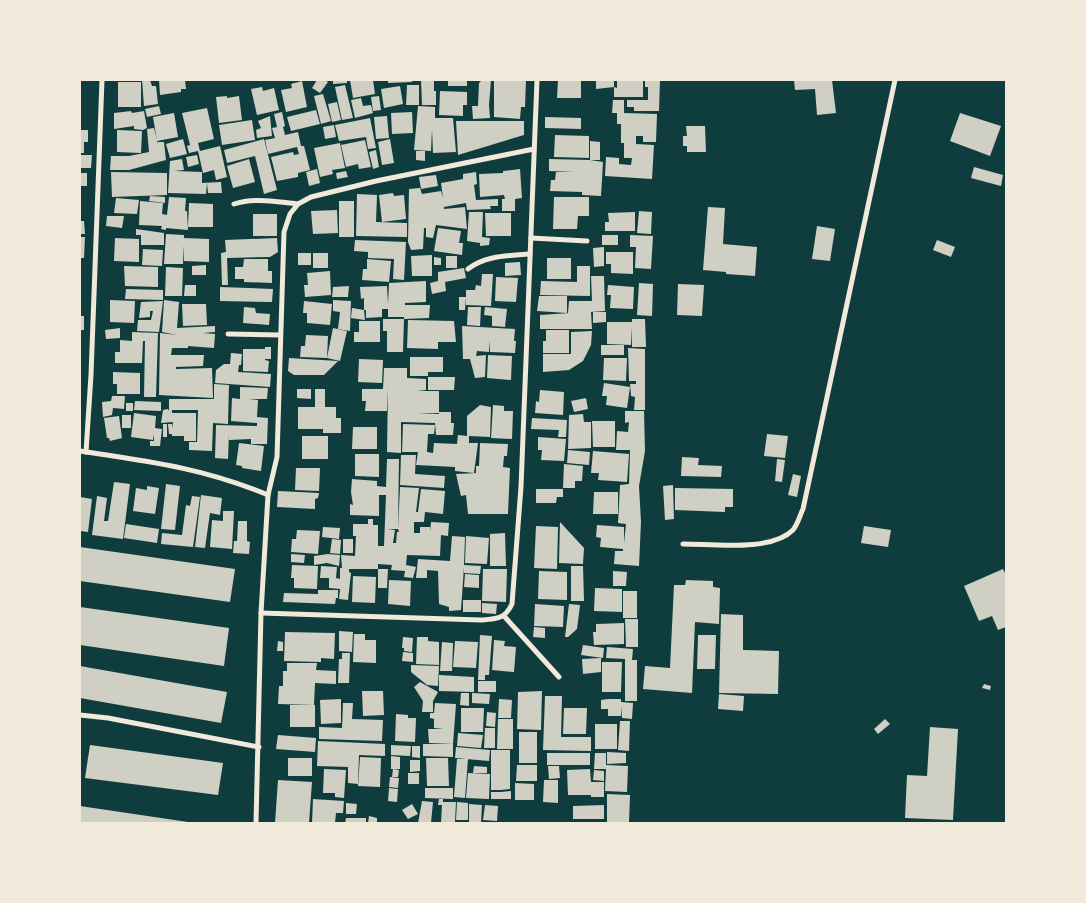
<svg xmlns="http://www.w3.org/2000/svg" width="1086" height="903" viewBox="0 0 1086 903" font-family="'Fira Sans',sans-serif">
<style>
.building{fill:#cfcfc3;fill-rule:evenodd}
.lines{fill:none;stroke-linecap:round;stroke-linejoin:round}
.minor{stroke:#f1e9da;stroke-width:5}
</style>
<rect width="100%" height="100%" fill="#0f3d3e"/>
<!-- building -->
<g class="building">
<polygon points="142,80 150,80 152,86 156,86 158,104 144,106"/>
<polygon points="159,80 185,80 186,89 181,89 181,92 160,95"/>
<polygon points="317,80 325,80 328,82 320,93 312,88"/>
<polygon points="333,80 347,80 347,83 333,84"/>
<polygon points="350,80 373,80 375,94 353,98"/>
<polygon points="388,80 412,80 412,82 388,83"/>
<polygon points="421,80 434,80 434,91 436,91 436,105 422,105"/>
<rect x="448" y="80" width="19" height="6"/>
<polygon points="482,80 491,80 489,105 490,118 473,119 472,106 478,106 479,83"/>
<polygon points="494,80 526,80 525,107 521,107 520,119 494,117"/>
<polygon points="558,80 581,80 581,98 557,98"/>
<polygon points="596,80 614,80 614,87 596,89"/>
<polygon points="617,80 643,80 643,97 614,97 614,87 617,88"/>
<polygon points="645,80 660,80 659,111 634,111 634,107 627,107 627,100 648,100 648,87 645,87"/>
<polygon points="794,80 832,80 836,113 817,115 815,89 795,90"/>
<polygon points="302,81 307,107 286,112 281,90 292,88 291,84"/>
<rect x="118" y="82" width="23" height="25"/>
<polygon points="345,85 353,118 342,120 335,87"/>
<polygon points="407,85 419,85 419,105 406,105"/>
<polygon points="400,86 403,104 384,108 381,89"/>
<polygon points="262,87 263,91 274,88 279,110 257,115 251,89"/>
<polygon points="440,91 467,92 467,105 463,105 463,116 439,115"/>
<polygon points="323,94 331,121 321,124 314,96"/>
<polygon points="227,96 227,98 239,96 242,120 219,123 216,97"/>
<polygon points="379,96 381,110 373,111 371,97"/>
<polygon points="361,98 363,106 371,105 373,113 355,118 351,100"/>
<polygon points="613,100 624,100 624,113 657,114 656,142 643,142 643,136 636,136 636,144 654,145 652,179 605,176 606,157 619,158 619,164 631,165 632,158 624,158 624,143 621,143 621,124 617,124 617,113 612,113"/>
<polygon points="337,102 341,120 332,122 328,104"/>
<polygon points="159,106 161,114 147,117 145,109"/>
<polygon points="418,106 435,107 435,118 453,118 456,152 433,153 432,129 431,151 414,150"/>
<polygon points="207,108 214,139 198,143 200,151 220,146 227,177 216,180 214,170 203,173 198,151 189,153 187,146 190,145 182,113"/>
<polygon points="316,110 320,124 291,131 287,117"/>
<polygon points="131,111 132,113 144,111 147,128 143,130 134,129 134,126 114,129 114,113"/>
<polygon points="282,112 285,126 283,127 285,135 298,132 301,146 304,146 310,170 298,173 298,177 277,181 271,157 293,152 294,155 299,154 297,147 268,154 265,140 275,138 272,128 277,127 274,114"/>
<polygon points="412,112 413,133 392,134 391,113"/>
<polygon points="174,113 178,137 157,141 153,117"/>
<polygon points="960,113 1001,126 990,156 950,141"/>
<polygon points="270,116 272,136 257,138 256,130 261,128 258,121"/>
<polygon points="387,116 389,138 376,139 374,117"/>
<polygon points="545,117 581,118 581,129 545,128"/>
<polygon points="370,118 376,148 368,149 366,137 339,141 335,125"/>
<polygon points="252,120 255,140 222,145 219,125"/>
<polygon points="456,121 524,121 524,135 458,155"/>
<polygon points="334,125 336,137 325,139 323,127"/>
<polygon points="686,126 705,126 706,152 687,152 687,146 683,146 683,136 687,136"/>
<polygon points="154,128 158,144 157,142 164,142 166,160 129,170 110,170 111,156 129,156 149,152 147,129"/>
<polygon points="80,130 88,130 88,142 84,142 84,153 80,153"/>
<polygon points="117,130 142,131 141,153 117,152"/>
<polygon points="555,135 589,136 589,158 554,157"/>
<polygon points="183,139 187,154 170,158 166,144"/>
<polygon points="264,139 277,190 264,194 255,156 227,163 224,150"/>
<polygon points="390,139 394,163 382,165 378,142"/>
<polygon points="365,140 371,167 359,169 358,164 346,167 341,145"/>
<polygon points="590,141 600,142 600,160 590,160 603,162 601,196 582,195 582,192 550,191 551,180 555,180 556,172 575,172 549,171 549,159 590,160"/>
<polygon points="340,143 345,168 332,170 333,174 320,177 314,148"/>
<polygon points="376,150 379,167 373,169 369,152"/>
<polygon points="416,151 425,151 425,161 416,160"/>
<polygon points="80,155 92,155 91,168 80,168"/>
<polygon points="197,155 199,164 188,167 186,157"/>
<polygon points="182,159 184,170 174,171 202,172 202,183 221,182 222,193 208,193 207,183 206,194 168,193 170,161"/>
<polygon points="249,159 255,182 233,188 227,166"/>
<polygon points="974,167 1003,175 1001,186 971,178"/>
<polygon points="317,169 320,183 309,186 306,172"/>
<polygon points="520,169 522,198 515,199 515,211 502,211 502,199 505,199 504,195 480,197 479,174 503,173 503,171"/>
<polygon points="346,171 348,177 337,179 336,173"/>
<polygon points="111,172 167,173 167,195 112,197"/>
<polygon points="476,172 477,184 474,185 476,200 498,199 498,206 490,206 491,209 467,210 466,203 444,207 444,209 465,207 467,229 436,225 433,238 426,237 426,228 424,228 423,249 411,250 408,242 409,189 420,188 422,194 441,191 443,198 441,183 463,179 463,174"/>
<rect x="80" y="173" width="7" height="13"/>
<polygon points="436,175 438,186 421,189 419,177"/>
<polygon points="393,193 394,196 404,195 406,219 382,222 379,195"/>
<polygon points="357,194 377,195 376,222 407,223 407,237 356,236"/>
<polygon points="150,196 165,197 165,203 149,201"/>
<polygon points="169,197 186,198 185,211 187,211 188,230 166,228 166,230 161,229 162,226 139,225 140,201 163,203 162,214 167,215"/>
<polygon points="554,197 589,197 589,216 578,216 577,229 553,229"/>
<polygon points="116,198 139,200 137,214 114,213"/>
<rect x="339" y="201" width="15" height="36"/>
<polygon points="189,203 213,204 213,227 188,227"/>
<polygon points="708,207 725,208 723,244 757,247 755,276 726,274 726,272 703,270"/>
<polygon points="337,210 338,233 313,234 311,211"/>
<polygon points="639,211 652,212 651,234 637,233"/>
<polygon points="469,212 483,212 482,237 490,238 489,245 480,246 480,243 467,241"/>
<polygon points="635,212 635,231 605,231 605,222 609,222 608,213"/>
<polygon points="485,213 511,213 511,236 486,236"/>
<rect x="253" y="214" width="24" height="22"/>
<polygon points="107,216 124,216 122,228 106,226"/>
<polygon points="80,221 84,221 85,234 80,234"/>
<polygon points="817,226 835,229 830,261 812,259"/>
<polygon points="438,228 461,231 459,243 463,243 462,255 434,251"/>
<polygon points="136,229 164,233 164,245 141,245 141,235 136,235"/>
<polygon points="166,234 184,235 184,238 209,239 209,262 184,261 184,245 183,264 164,264"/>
<rect x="602" y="235" width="16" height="10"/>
<polygon points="630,235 653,236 651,269 635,268 636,247 630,247"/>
<polygon points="80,237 85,237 84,258 80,258"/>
<polygon points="115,238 139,239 139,262 114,261"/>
<polygon points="277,238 278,252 270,257 227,258 228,285 222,285 221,253 226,252 225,240"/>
<polygon points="355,240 406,242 404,280 393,279 394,259 368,258 368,252 354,251"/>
<polygon points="937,240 955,247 951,257 933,250"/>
<polygon points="604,247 604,266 594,267 593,248"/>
<polygon points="143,249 163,250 162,266 142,265"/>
<polygon points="606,252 633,252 633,274 611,273 611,264 606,264"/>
<rect x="298" y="253" width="13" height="12"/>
<rect x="313" y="253" width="15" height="15"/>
<polygon points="432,255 432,276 412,276 411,256"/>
<rect x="446" y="256" width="11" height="12"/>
<polygon points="434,257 441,258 441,265 434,265"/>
<rect x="547" y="258" width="24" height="21"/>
<polygon points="244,259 268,259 268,271 272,271 272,283 244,282 244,279 235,279 235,267 243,267"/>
<polygon points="367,259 391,261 389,282 362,280 363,269 367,269"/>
<polygon points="520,262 521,275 505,276 505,263"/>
<polygon points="206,265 206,275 192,275 192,266"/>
<polygon points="124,266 158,267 158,287 125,286"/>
<polygon points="577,266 590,266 590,296 540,295 541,281 577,282"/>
<polygon points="166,267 183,268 182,296 165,296"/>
<polygon points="464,268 466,278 445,282 446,291 432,294 430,283 438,281 438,272"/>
<polygon points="330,271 331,295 305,297 304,285 308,285 307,273"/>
<polygon points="482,274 493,274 491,306 466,305 466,290 475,290 476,285 481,286"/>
<polygon points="591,276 604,276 605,311 590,312 591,312 592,329 540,329 540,315 570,313 568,313 569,301 592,301"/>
<polygon points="496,277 518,278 516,302 495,301"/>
<polygon points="426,281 426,302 405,303 405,305 430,305 429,318 404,319 404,317 388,317 388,309 382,309 382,317 366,318 366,310 364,310 365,320 351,318 352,308 364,310 364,298 361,299 360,287 387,286 388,304 389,283"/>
<polygon points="639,283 653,284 652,316 637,315"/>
<polygon points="678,284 704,285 702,316 677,315"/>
<polygon points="185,285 196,285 196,296 184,296"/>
<polygon points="608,285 634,287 633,309 610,308 611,295 607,295"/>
<polygon points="349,286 348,297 332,297 333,287"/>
<polygon points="220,287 273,289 272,302 220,301"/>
<polygon points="126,289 163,290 163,300 125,299"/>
<polygon points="539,296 567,296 567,313 537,311"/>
<polygon points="459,297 466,297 465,310 459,310"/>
<polygon points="110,300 135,301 134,323 110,322"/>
<polygon points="164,300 179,302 177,328 215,326 215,332 203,333 215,334 214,348 188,346 188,348 172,348 171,355 204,355 203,366 176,367 176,369 212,368 213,398 159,395 160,333 177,335 162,332"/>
<polygon points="333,300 351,301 350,331 338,329 340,312 333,311"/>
<polygon points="163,301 159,332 137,331 138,320 151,320 153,311 150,311 150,317 139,318 141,302"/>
<polygon points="304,301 332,304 330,325 307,323 307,313 303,313"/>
<polygon points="182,304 206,304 207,325 183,326"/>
<polygon points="244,307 255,308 256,313 270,314 269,325 243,323"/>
<polygon points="468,307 481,307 480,326 467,325"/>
<polygon points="485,307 507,309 505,327 492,326 492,316 484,315"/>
<polygon points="593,312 606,312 606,322 593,323"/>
<rect x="80" y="316" width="4" height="14"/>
<polygon points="383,319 404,319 403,352 387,352 387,331 383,331"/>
<polygon points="632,319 645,319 646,347 632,347 632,327 631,345 607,344 607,322 632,322"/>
<polygon points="408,320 454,321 456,342 438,342 438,349 407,348"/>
<polygon points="359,321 380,321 380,342 354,342 354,332 359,332"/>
<polygon points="462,326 515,329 514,341 516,341 515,353 490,352 489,340 489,352 477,351 476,356 486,355 485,377 475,378 470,359 463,359"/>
<polygon points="120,328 120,338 106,339 105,330"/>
<polygon points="333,328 347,331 340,361 327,358"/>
<polygon points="546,330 569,330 569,353 543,353 543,341 546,341"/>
<polygon points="592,331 591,345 583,361 569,370 543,372 543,354 571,354 571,332"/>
<polygon points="132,332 158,333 156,397 144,397 145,341 143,341 142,363 115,363 115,352 120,352 120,340 132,341"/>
<polygon points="306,335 328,336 327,358 300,357 301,346 305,346"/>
<rect x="601" y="345" width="23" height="10"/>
<polygon points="265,347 271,347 271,359 265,359 265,360 269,361 268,372 243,371 243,349 265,349"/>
<polygon points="628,348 645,349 645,410 634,410 635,397 631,396 630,384 636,384 636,381 629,381"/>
<polygon points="231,353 242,354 241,365 239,365 238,372 271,374 270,387 215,383 216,370 224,364 230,364"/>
<polygon points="488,355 512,356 511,380 487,378"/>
<polygon points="410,357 443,357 443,372 428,372 428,376 410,376"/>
<polygon points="289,358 338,361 324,375 294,375 288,371"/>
<polygon points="604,358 627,358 626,381 603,380"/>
<polygon points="359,359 383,360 382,383 358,382"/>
<polygon points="384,368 407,368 407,378 426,379 426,390 417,391 439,391 439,413 417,413 439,414 439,412 451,412 451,423 454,423 453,435 436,435 435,423 401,422 401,453 387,452 388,388 387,411 365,411 366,401 362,401 362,389 383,389"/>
<polygon points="113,372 140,373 140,394 117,394 117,384 113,384"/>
<polygon points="428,377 455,377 454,390 428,390"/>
<polygon points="604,383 630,387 627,408 606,405 607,396 602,396"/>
<polygon points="214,384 229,385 228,424 213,423 212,451 189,450 189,442 197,442 198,410 172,410 172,413 196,413 196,441 184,441 184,436 172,436 172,434 169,434 168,424 172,424 172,429 173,422 161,423 163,410 168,409 169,411 169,399 214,399"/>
<polygon points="240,387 268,388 267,399 249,399 258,400 257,417 268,418 267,444 251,444 251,439 229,440 229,434 228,459 215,458 216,425 257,426 257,423 231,421 232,398 240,399"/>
<polygon points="297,389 311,389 311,399 297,398"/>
<polygon points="315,389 325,389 325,407 336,407 336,418 341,418 341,433 323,433 323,429 298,429 298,407 315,407"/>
<polygon points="540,390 564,392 563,415 535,413 536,401 539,402"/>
<polygon points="112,396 125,396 124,409 113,408 112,415 103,417 102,402 111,401"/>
<polygon points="586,398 588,409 574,412 571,401"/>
<polygon points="135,401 161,402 161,411 134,410"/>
<rect x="126" y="403" width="7" height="8"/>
<polygon points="480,405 491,407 490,437 469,436 469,443 478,443 474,473 455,471 455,467 416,465 418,452 402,452 403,424 435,425 434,434 428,434 427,452 433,453 434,443 457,444 458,435 467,436 467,416"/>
<polygon points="493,405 504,406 504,411 513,411 512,439 491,438"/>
<polygon points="625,411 644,411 645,451 639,486 641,522 639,566 614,564 615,551 623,551 623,549 600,547 601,538 596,537 597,525 624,527 624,543 626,524 618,523 620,485 629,484 630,450 616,450 617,431 628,432 629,422 625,423"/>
<polygon points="134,413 156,416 155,428 162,429 160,446 150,446 150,441 154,441 154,434 153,440 131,437"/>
<polygon points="583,414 584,422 591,422 591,448 568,449 569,415"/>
<rect x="122" y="415" width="9" height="13"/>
<polygon points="119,416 122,438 110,441 109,438 107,438 104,418"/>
<polygon points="532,418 567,420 566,437 558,437 559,430 531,429"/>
<polygon points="592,421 615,421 615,447 593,447"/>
<rect x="163" y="424" width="4" height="13"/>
<polygon points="353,427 377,427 377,449 352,449"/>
<polygon points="767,434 788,436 785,458 764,456"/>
<rect x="302" y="436" width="26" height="23"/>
<polygon points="538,437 566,439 564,461 541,460 542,450 538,450"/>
<polygon points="239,443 264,446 261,471 242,468 242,466 236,465"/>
<polygon points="480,443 508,444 507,456 504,456 503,467 510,468 508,514 468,514 466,495 461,496 456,474 477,473 476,473 476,466 479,466"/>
<polygon points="568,450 590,452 589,465 567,463"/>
<polygon points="593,451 629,454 627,482 598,480 599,473 591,473"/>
<polygon points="355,454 379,454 379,477 355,476"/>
<polygon points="401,455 416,455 415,474 445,476 444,488 400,485"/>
<polygon points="682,457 699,458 698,465 722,466 721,477 681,476"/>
<path d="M387 459H399L398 529 400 487 419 488 416 512H418L421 489 445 491 443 514 425 512 424 522H414V533H420V527H430V532L431 522 449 523 448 536 441 535 440 556 407 555 406 565 416 567 413 578 404 577 405 571 391 570 392 565 378 564V569H388L387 588H378V569H349V572L351 573 348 600 339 599 340 589 329 588V578H320L321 566 337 567 336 578 340 579V568H342L341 555 355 556 356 536H353V524H368V519H373V525H378V546H384L386 495H379V516L350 515V504L353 505 351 492 352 479 377 481V486L386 487ZM388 529H398L399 532H397L396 543H393L395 530Z"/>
<polygon points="777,459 785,460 782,482 775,481"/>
<polygon points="564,464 583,466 582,481 575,481 575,488 563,488"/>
<polygon points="296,468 320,468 319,491 295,490"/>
<polygon points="793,474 801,476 797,497 788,495"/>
<polygon points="114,482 130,484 123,539 92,535 97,496 107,498 104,521 108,521"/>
<polygon points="166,484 180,486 175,530 161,529"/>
<polygon points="673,485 674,519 665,520 663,486"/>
<polygon points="147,486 159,488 155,514 133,511 136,488 147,490"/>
<polygon points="675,488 733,489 733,507 725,507 725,512 675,510"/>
<polygon points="536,489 563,489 563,497 557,497 556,503 536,503"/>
<polygon points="278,491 319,493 318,498 315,499 315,509 277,507"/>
<polygon points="594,492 618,492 618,514 593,514"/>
<polygon points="201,495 222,498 220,515 210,513 205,548 195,547"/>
<polygon points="192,496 200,497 193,547 161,544 162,533 182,535 186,505 190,506"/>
<polygon points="80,497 92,499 88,532 80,531"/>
<polygon points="223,511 234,511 232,549 210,547 212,520 223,521"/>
<polygon points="238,521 247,521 247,541 250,542 249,554 233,553 234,541 237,541"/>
<polygon points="560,522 584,548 583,564 559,563"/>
<polygon points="126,524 159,529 157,543 124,538"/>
<polygon points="536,526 558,527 557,569 534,568"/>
<polygon points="864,526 891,530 888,547 861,543"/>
<polygon points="323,527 340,528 339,539 322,537"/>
<polygon points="297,530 320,531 318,554 291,552 292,539 296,539"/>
<polygon points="505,533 506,566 490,566 490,534"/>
<polygon points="452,536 465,537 464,565 481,566 480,574 464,573 464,567 461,610 449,611 449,607 439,604 438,571 427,570 427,578 416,578 418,559 450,561"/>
<polygon points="466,536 489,538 487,564 465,563"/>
<polygon points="332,539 341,540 340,554 330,553"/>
<rect x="343" y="539" width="10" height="14"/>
<polygon points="80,547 235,569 230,602 80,581"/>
<polygon points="291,554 305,555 304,563 291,562"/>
<polygon points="328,554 340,555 339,566 327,563 314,565 314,556"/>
<polygon points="292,565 318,566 317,589 294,588 294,578 291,578"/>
<polygon points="571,566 583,566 584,601 571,601"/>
<polygon points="483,569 507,569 506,602 482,601"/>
<polygon points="1003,569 1006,575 1006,627 998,630 992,616 979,621 964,586"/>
<polygon points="539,571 567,572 567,600 538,599"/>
<polygon points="613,571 627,572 626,586 613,586"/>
<polygon points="465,574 479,575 479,588 464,587"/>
<polygon points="353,576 376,577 375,603 352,602"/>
<polygon points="389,580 411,581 410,606 388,604"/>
<polygon points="686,580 713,581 713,587 720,588 719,624 695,622 692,693 643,689 645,666 670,668 674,585 685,585"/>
<polygon points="595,588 622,589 622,612 594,611"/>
<polygon points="318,590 338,590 338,598 336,598 335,604 283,602 284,593 318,594"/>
<rect x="623" y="591" width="14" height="27"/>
<rect x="463" y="600" width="18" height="12"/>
<polygon points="482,603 497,604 496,614 482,613"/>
<polygon points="535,604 564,606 563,627 534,626"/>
<polygon points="569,604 580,605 577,629 568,637 565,637"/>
<polygon points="80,607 229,628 224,666 80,645"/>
<polygon points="721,614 743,615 743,650 779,651 778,694 719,693"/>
<polygon points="625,619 638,619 638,647 626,647"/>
<polygon points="624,623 624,644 594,645 593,632 596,632 596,624"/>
<polygon points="534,627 545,628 545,638 533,637"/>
<polygon points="339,631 353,632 352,652 339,651"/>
<polygon points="285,632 335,633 334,659 321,658 321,662 284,661"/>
<polygon points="354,634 365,634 365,640 376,640 376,663 353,662"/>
<polygon points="480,635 492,636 489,675 485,675 485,680 478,680"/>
<polygon points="698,635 716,635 715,669 697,669"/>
<polygon points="403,637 413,638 412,652 404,651 404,648 402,648"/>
<polygon points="417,637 428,637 428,641 439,642 439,665 416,664"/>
<polygon points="494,640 505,641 504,646 516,647 514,672 492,670"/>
<polygon points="278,641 283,642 283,651 277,651"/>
<polygon points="455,641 478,642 476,668 453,667"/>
<polygon points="442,642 453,643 452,671 440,671"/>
<polygon points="583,645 604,648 603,658 581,655"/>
<polygon points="607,647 633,649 632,660 637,660 637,701 625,701 625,659 606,658"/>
<polygon points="403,652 413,653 413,662 402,661"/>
<polygon points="342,653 350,653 349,683 338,683 339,659 342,659"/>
<polygon points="601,658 601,672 583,674 582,659"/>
<polygon points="602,662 622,662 621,692 602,692"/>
<polygon points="287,663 317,663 316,670 336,671 336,684 315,683 314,705 278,704 279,686 283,686 283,671 287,671"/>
<polygon points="411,665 439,666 438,686 427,685 411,672"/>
<polygon points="80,666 227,692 221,723 80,698"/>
<polygon points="439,675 474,677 474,692 439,691"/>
<rect x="478" y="681" width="18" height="11"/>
<polygon points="420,682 438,692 433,701 433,712 422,712 423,701 414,687"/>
<polygon points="984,684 991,686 990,690 982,688"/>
<polygon points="362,691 383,691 384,715 363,716"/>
<polygon points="542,691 541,730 517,729 518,692"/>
<polygon points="461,693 469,693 469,706 460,705"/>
<polygon points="472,693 490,694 489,704 472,703"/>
<polygon points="719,694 744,696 743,711 718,709"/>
<polygon points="545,696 562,696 561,737 591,737 591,751 543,750"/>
<polygon points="341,699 341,723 321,724 320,700"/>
<polygon points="499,699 512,700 511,718 498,718"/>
<polygon points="608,699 621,699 621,702 633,703 632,719 622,718 621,706 621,716 608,716 608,709 601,709 601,700"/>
<polygon points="343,703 353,703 352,719 383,720 382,741 319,739 319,727 342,728"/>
<polygon points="435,703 456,704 453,744 429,743 428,729 444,729 434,728 434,719 430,718 430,713 434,713"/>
<rect x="290" y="705" width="25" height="22"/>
<polygon points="461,708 484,708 483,732 461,732"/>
<polygon points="564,708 587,708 586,734 563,734"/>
<polygon points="487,712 496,713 495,727 486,726"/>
<polygon points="396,714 408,715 408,718 416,718 415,742 395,741"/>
<polygon points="498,719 513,719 513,749 497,749"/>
<polygon points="885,719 890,724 878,734 874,729"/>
<polygon points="620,721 630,721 629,751 618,750"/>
<rect x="595" y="724" width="22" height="25"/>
<polygon points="930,727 958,729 953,820 905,818 907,775 927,776"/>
<polygon points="485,728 495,728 495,748 484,748"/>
<rect x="519" y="732" width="18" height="31"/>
<polygon points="458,733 483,735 481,748 457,746"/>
<polygon points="278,735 316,738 315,752 276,749"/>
<polygon points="318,741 385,744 385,756 359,755 358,784 348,783 348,767 317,766"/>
<polygon points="423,744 453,744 453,757 423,756"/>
<polygon points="90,745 223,763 218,795 85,778"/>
<polygon points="391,745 411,746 410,756 391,755"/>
<polygon points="412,746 420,746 420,758 412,757"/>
<polygon points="456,747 490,750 489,761 455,758"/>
<polygon points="491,750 510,750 510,789 501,790 501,787 501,790 491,790"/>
<polygon points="607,752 626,753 626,763 607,764"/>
<rect x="547" y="753" width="43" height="12"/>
<polygon points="595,753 606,753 606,765 628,766 627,792 605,791 606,769 594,769"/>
<polygon points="391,756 400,757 400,769 391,769"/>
<polygon points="360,757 381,758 380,787 358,786"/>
<rect x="288" y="758" width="24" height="18"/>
<polygon points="426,758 448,758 449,786 427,786"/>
<polygon points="457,759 468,759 465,798 454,797"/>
<polygon points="410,760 420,760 420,771 410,772"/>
<polygon points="517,765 537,765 537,781 516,781"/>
<polygon points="474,766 487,767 487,773 473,773"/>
<polygon points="548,766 559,766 560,778 549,779"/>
<polygon points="324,769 346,770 344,798 335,797 335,793 323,793"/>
<polygon points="393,769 399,770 398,777 392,777"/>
<polygon points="590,769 591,782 604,782 604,797 591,797 591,795 568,795 567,770"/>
<polygon points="594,770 604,771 604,781 593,780"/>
<rect x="408" y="773" width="11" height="11"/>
<polygon points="468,773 490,774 489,799 466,798"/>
<polygon points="390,777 399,778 398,788 389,787"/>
<polygon points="278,780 312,782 309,823 275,823"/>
<polygon points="544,780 558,780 558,803 543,802"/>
<polygon points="515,783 534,784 534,800 515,800"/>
<polygon points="389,788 398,789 397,802 388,801"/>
<polygon points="425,788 453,788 453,799 425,798"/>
<polygon points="511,791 511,799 501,799 501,792"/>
<rect x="491" y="792" width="10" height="7"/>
<polygon points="607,794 630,795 629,823 607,823"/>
<polygon points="313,799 344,801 343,813 336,813 335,823 312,823"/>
<polygon points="439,799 443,799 443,802 456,802 455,822 441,822 442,805 438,805"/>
<polygon points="422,801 433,802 431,823 418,823"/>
<polygon points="457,802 468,803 468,820 456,820"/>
<polygon points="346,803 357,804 356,814 346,814"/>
<polygon points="412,804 418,814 408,819 402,810"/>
<polygon points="469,804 482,805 481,823 469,823"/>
<polygon points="485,805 498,806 497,821 483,820"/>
<polygon points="604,805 604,819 573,819 573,806"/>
<polygon points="80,806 188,822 187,823 80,823"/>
<polygon points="369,816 377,818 377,823 368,823"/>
<polygon points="346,818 366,818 366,823 345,823"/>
</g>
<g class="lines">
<!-- minor -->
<g class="minor">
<path d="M234 204C255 197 277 202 298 204"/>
<polyline points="531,238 587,241"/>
<path d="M468 269C486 255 508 256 530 254"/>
<polyline points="228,334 280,335"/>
<path d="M80 451C147 461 204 468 268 495L261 613 256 823"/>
<polyline points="86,452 91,375 102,80"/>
<polyline points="268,495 277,457 284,232 290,214 298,204 311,197 376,181 534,149"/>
<path d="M683 544C713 544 771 552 793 530 798 524 800 515 803 509L895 80"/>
<path d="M261 613 481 620C497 619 505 619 512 604L521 487 537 80"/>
<polyline points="504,616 559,677"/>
<polyline points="80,715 108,718 259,747"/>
</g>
</g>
<!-- border -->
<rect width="1086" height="903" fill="none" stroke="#f1e9da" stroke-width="162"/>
</svg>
